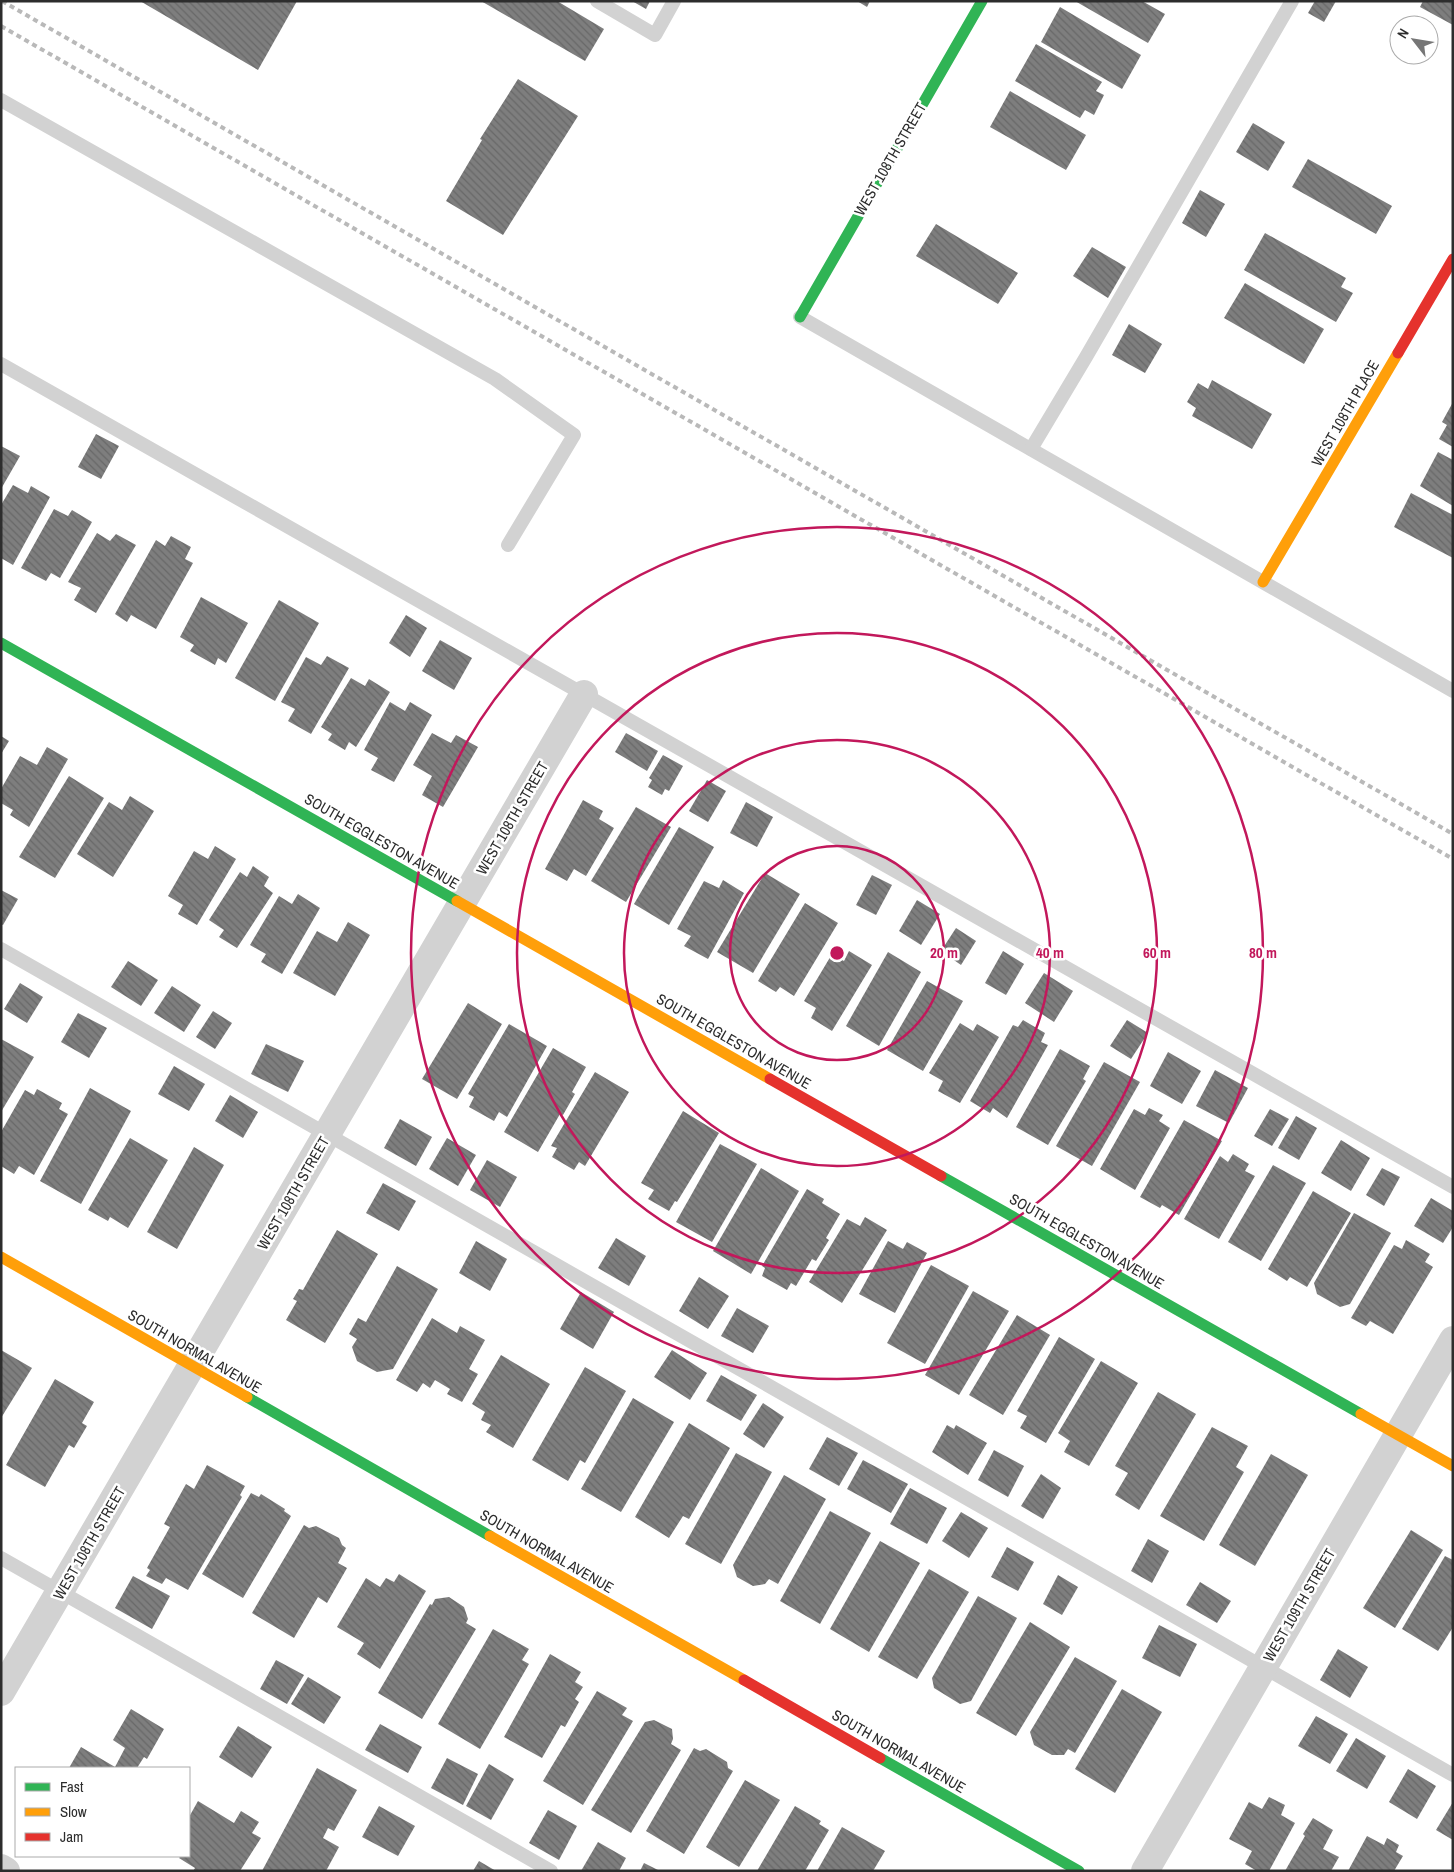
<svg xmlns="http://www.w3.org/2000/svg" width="1454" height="1872" viewBox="0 0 1454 1872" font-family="'Archivo Narrow',sans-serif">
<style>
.building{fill:url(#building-back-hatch)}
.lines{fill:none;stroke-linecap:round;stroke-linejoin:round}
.lane{stroke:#d2d2d2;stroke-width:14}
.street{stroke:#d2d2d2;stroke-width:28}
.fast{stroke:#30b455;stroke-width:11}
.slow{stroke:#ff9f0a;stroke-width:11}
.jam{stroke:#e5322d;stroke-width:11}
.rail{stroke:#b9b9b9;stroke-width:4;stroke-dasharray:5 4;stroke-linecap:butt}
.ring{fill:none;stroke:#c2185b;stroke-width:2.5}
.labels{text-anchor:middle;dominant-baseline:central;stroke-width:5;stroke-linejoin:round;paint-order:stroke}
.street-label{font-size:15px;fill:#2d2d2d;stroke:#fff}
.centre{fill:#c2185b;stroke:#fff;stroke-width:2.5}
.ring-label{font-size:15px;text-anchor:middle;font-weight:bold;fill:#c2185b;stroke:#fff;stroke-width:5;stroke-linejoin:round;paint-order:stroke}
</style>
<defs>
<pattern id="building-back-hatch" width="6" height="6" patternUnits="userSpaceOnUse" patternTransform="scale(1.25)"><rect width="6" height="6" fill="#7e7e7e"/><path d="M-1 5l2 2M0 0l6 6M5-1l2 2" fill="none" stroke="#686868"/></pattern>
</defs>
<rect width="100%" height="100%" fill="#fff"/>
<!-- building -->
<g class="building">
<polygon points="140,1 297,1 258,70"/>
<polygon points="481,1 557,1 604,29 585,61"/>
<polygon points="632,1 650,1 646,9"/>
<polygon points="857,1 870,1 867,7"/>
<polygon points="1075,1 1142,1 1165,14 1148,43"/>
<polygon points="1315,1 1336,1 1324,22 1308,13"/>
<polygon points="1423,1 1453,1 1453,25 1420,7"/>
<polygon points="1060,7 1141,55 1122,89 1041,42"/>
<polygon points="1036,44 1102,82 1096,91 1104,95 1094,115 1085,110 1080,118 1015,81"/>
<polygon points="518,79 578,116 503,235 446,201 482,140 480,139"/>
<polygon points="1010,91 1086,135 1066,170 990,127"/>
<polygon points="1253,123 1285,142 1268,171 1236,152"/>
<polygon points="1308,159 1392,206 1376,234 1292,187"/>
<polygon points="1200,190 1225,204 1206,237 1182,223"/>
<polygon points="936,224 1018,273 998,304 916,256"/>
<polygon points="1265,233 1346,278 1341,287 1353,293 1336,322 1244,270"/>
<polygon points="1092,247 1126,267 1108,298 1073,276"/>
<polygon points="1245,283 1324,329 1304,364 1224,318"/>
<polygon points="1129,324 1162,344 1145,373 1112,355"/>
<polygon points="1212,380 1272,414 1252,449 1192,416 1196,408 1187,402 1198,383 1208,389"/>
<polygon points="1453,402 1453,447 1439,439 1447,425 1442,422"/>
<polygon points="96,434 119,446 101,479 78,467"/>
<polygon points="1,446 20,456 1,489"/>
<polygon points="1438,452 1453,460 1453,506 1420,486"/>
<polygon points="13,485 28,493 31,486 50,497 13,565 1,558 1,505"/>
<polygon points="1411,493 1453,515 1453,558 1394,527"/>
<polygon points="54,509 68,516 72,510 92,522 60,578 51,573 46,581 21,568"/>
<polygon points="97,533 110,541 116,534 136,545 96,613 74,600 81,588 68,582"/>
<polygon points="171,536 191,547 185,559 193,563 156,629 131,615 127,622 115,614 156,540 165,546"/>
<polygon points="201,597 248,623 226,663 218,658 215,665 190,651 194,645 180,637"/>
<polygon points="279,600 319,623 275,701 235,678"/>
<polygon points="406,615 427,628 410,657 389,643"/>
<polygon points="440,640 472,658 454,690 422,671"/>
<polygon points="327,656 349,668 311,734 288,721 295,709 281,702 306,657 321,665"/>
<polygon points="351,678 365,686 369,679 390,692 356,747 349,742 345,750 328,740 332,734 321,727"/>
<polygon points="390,702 405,711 410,702 432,715 394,782 371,770 378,758 364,750"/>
<polygon points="432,733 451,743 456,735 478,747 443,807 422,795 432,776 413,765"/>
<polygon points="626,733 658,751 647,771 615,752"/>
<polygon points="1,736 9,741 1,754"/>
<polygon points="47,747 68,759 29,827 10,815 13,810 1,803 1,789 20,756 37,765"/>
<polygon points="663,755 683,766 669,791 665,789 662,795 648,787 652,780 649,778"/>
<polygon points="69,776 104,798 55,878 19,857"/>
<polygon points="707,780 726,791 708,822 689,811"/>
<polygon points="130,796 154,811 113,877 77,854 109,802 122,810"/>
<polygon points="583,800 603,811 599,819 614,828 586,876 574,869 567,881 545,869"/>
<polygon points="746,802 773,817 757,847 730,833"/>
<polygon points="636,807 671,827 626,902 591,881"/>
<polygon points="679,827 714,847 669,925 634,904"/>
<polygon points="215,846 236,859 197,925 178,914 183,905 168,896 194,851 208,859"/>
<polygon points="253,866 269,877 264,886 273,893 237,948 219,937 224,930 209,920 240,872 247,877"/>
<polygon points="765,873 800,894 753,973 717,952"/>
<polygon points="872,875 892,885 876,915 856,905"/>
<polygon points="723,880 744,893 708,959 684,946 691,936 677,929 704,881 719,888"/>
<polygon points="1,890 18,899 3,925 1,924"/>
<polygon points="298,894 320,908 282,974 261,962 266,954 250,945 279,896 292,904"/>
<polygon points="917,900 940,914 921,945 899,931"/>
<polygon points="805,903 838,923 794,996 780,987 776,992 758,981"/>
<polygon points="348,922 370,935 335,996 293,973 317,931 337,942"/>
<polygon points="956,928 976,941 961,965 941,951"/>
<polygon points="849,951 872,965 832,1031 811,1018 816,1008 804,1001 832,954 844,961"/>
<polygon points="1003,951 1024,964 1006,995 985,983"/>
<polygon points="888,952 921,972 879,1046 846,1026"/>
<polygon points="128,961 158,980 141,1006 111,987"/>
<polygon points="1044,973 1073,991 1054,1022 1025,1003"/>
<polygon points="927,981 963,1001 923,1071 887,1050"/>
<polygon points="20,983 43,997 27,1023 4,1009"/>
<polygon points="172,986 201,1005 184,1032 154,1013"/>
<polygon points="468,1003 502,1024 457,1099 422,1079"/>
<polygon points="213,1011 232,1023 215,1049 196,1037"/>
<polygon points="78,1013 107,1028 89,1058 61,1042"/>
<polygon points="1023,1020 1045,1033 1041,1042 1048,1045 1007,1118 993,1108 990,1113 970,1101 1013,1025 1018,1027"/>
<polygon points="1127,1020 1148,1033 1131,1059 1110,1046"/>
<polygon points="960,1023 973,1031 977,1024 999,1037 960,1103 938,1091 943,1081 929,1073"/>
<polygon points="509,1024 547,1046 507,1117 499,1112 494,1121 469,1107 474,1097 468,1094"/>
<polygon points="1,1039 34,1057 1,1112"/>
<polygon points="266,1044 304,1061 288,1092 251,1074"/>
<polygon points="553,1048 586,1067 572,1092 575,1094 563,1115 560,1114 538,1152 504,1132"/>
<polygon points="1060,1049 1090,1066 1083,1079 1086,1081 1048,1145 1016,1127"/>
<polygon points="1168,1052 1201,1071 1182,1104 1150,1086"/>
<polygon points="1104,1062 1140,1082 1092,1166 1056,1146"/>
<polygon points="174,1066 205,1084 189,1111 158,1094"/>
<polygon points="1215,1070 1248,1088 1229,1123 1196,1106"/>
<polygon points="595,1072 629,1092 585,1166 579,1162 574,1170 552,1157 557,1148 551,1146"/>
<polygon points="90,1088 131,1111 81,1204 40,1181"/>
<polygon points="37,1089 62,1103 59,1109 68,1114 34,1175 19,1166 14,1174 1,1166 1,1132 25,1090 34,1095"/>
<polygon points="230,1095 258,1112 243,1138 215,1121"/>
<polygon points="1149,1108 1163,1115 1159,1121 1170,1128 1135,1190 1100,1169 1134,1109 1145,1115"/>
<polygon points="1270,1109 1289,1119 1272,1146 1254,1136"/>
<polygon points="683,1111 719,1133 677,1202 675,1201 669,1211 648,1199 654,1190 641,1183"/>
<polygon points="1296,1116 1317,1128 1299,1160 1278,1148"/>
<polygon points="400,1119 432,1137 416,1166 384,1148"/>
<polygon points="1184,1120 1222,1141 1179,1215 1162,1205 1160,1208 1140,1197"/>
<polygon points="130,1138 168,1160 128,1228 110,1217 108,1221 88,1210"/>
<polygon points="447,1138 476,1155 458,1186 429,1169"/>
<polygon points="1341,1140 1370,1158 1351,1191 1321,1173"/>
<polygon points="720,1144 757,1164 712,1242 676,1222"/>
<polygon points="194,1147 224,1165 177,1249 147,1232"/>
<polygon points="1233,1154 1249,1164 1245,1171 1255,1176 1219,1239 1184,1219 1220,1156 1228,1162"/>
<polygon points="487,1160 517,1177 500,1207 470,1190"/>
<polygon points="1273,1165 1306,1183 1261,1261 1228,1242"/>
<polygon points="761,1168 799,1191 751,1274 713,1251"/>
<polygon points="1382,1168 1400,1177 1384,1206 1366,1195"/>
<polygon points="383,1183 416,1201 399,1231 366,1213"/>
<polygon points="807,1189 824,1199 822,1203 840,1214 826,1238 829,1240 816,1261 812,1259 796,1286 791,1283 787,1290 762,1276 765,1268 762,1266"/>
<polygon points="1313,1191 1351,1213 1307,1287 1290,1277 1287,1281 1268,1269"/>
<polygon points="1431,1198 1453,1211 1453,1227 1443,1243 1414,1226"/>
<polygon points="1354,1213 1391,1233 1350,1304 1340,1307 1317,1294 1314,1283"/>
<polygon points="865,1217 887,1230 842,1303 809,1282 847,1219 860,1226"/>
<polygon points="337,1230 378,1254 325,1343 286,1320 297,1301 293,1299 299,1289 303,1290"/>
<polygon points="616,1238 646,1256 629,1286 598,1268"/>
<polygon points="1406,1240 1430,1254 1425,1262 1433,1267 1393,1334 1370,1321 1366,1326 1351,1318 1394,1245 1402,1249"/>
<polygon points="476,1241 507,1259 490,1291 459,1273"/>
<polygon points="888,1241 903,1249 907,1242 927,1253 895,1313 859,1294"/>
<polygon points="931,1265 969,1286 925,1364 887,1343"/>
<polygon points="397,1266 438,1289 393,1369 377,1372 357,1361 352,1347 357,1339 349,1334 358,1318 366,1322"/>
<polygon points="699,1277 729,1296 708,1329 679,1311"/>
<polygon points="973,1291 1009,1311 959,1395 925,1375"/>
<polygon points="581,1292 614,1312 593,1349 560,1329"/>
<polygon points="737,1308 769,1326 753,1353 721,1336"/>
<polygon points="1017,1315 1050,1335 1003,1415 969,1395"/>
<polygon points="432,1318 457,1333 460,1326 485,1340 469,1369 478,1374 462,1402 447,1394 450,1389 435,1380 430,1388 423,1383 417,1392 396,1380"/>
<polygon points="1059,1337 1095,1359 1046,1443 1020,1428 1027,1416 1017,1411"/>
<polygon points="1,1350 32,1368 1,1418"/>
<polygon points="672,1350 707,1373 690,1400 654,1377"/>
<polygon points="501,1355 550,1384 513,1448 486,1432 491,1425 481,1420 485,1412 472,1404"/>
<polygon points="1101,1361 1138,1383 1089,1466 1064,1452 1070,1441 1058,1433"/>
<polygon points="585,1367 626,1391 585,1463 580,1460 568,1481 532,1460"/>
<polygon points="721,1375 757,1395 741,1421 706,1401"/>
<polygon points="55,1379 94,1402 82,1423 87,1426 74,1448 69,1445 45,1487 6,1465"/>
<polygon points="1158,1392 1196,1414 1139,1510 1115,1495 1128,1473 1115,1466"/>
<polygon points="633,1398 674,1422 621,1512 581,1489"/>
<polygon points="763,1403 784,1417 764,1448 743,1434"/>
<polygon points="689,1423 730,1448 689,1519 683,1516 669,1538 635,1517"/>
<polygon points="947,1425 954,1429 956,1425 987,1443 968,1475 932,1452"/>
<polygon points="1212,1427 1248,1446 1236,1467 1244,1472 1204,1541 1160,1516"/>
<polygon points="827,1437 858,1453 839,1486 809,1469"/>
<polygon points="994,1450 1024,1466 1008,1497 978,1480"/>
<polygon points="736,1453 772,1472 721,1564 685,1544"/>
<polygon points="1271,1454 1308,1475 1255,1566 1219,1545"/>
<polygon points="863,1460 908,1484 891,1513 847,1489"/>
<polygon points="207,1465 245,1486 240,1495 242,1497 188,1590 166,1578 162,1584 146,1576 150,1570 147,1568 170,1527 164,1524 186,1484 194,1489"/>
<polygon points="1041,1474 1061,1488 1043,1519 1021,1506"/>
<polygon points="784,1475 826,1499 778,1584 769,1579 765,1584 753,1586 737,1577 733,1565"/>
<polygon points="910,1488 947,1508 927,1544 890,1524"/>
<polygon points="251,1493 259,1497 261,1494 285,1509 284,1511 291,1516 243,1598 202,1574"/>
<polygon points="830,1511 871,1533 820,1624 780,1601"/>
<polygon points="961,1512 988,1528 969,1558 942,1541"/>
<polygon points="304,1525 309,1528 316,1526 339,1538 342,1545 346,1548 338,1563 347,1568 327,1603 318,1597 294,1638 252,1613"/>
<polygon points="1411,1530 1443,1550 1395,1628 1363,1608"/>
<polygon points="1148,1539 1169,1551 1152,1583 1131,1571"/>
<polygon points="880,1541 920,1563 869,1652 830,1629"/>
<polygon points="1007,1547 1034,1562 1018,1591 991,1577"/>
<polygon points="1445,1556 1453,1560 1453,1627 1438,1651 1402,1629"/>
<polygon points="929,1569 969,1592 917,1679 878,1657"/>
<polygon points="399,1574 426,1591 380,1669 357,1654 364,1643 337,1627 366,1578 380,1587 386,1578 394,1582"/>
<polygon points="1058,1575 1078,1587 1062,1615 1043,1604"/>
<polygon points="133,1576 170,1596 152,1629 115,1608"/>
<polygon points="1200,1582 1231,1601 1217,1623 1186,1605"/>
<polygon points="978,1596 1017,1618 971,1701 960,1704 934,1688 932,1678"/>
<polygon points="449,1597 464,1607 468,1619 466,1623 476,1629 422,1719 378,1693 430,1604 432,1605 435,1599"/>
<polygon points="1030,1622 1070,1647 1016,1736 976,1713"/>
<polygon points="1159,1625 1197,1644 1180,1677 1142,1658"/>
<polygon points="493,1629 529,1649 522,1660 529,1664 480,1749 438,1724"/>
<polygon points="1338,1649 1368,1667 1350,1698 1320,1680"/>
<polygon points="550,1654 581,1672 575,1682 583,1687 575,1699 579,1702 565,1727 561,1725 542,1758 504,1737"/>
<polygon points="1075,1657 1117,1681 1075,1753 1068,1749 1064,1755 1052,1755 1034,1745 1030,1732"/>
<polygon points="276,1660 304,1675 287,1704 260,1689"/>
<polygon points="308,1677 341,1697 324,1724 291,1704"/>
<polygon points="1122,1689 1162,1712 1115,1793 1075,1769"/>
<polygon points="597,1691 627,1708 622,1715 633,1721 583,1805 543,1781"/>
<polygon points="131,1709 164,1729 147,1759 144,1757 137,1768 69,1768 81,1747 115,1767 125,1748 113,1740"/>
<polygon points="1316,1716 1348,1734 1330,1764 1298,1746"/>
<polygon points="654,1720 672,1729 673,1739 671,1744 681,1750 631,1833 591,1810 645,1722"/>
<polygon points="380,1724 422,1747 408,1773 365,1750"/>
<polygon points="238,1726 272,1747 252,1778 219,1757"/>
<polygon points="1356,1738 1386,1756 1367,1789 1336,1771"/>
<polygon points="694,1748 700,1751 706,1749 727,1762 728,1768 733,1771 684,1854 646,1831"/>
<polygon points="447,1758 478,1774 463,1805 431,1788"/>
<polygon points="489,1764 514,1779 491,1820 466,1806"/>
<polygon points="317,1768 357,1790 334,1831 328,1828 323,1838 339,1847 326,1871 262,1871"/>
<polygon points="1408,1769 1436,1786 1417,1819 1389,1802"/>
<polygon points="745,1780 780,1800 739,1867 706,1847"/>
<polygon points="1269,1797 1285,1805 1281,1815 1295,1823 1269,1871 1257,1871 1245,1864 1252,1851 1229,1839 1249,1802 1262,1809"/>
<polygon points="198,1801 234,1823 241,1811 259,1822 252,1833 261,1838 240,1871 193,1871 195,1868 179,1858 181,1856 189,1856 189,1817"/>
<polygon points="1453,1802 1453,1840 1436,1830"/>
<polygon points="379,1806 415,1826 398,1856 362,1837"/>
<polygon points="795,1806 821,1821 819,1824 829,1830 805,1871 757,1871"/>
<polygon points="548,1810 577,1826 559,1860 529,1843"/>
<polygon points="1313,1818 1333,1830 1323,1849 1339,1857 1331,1871 1285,1871 1305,1836 1303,1834"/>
<polygon points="842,1827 885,1851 873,1871 817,1871"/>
<polygon points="1367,1836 1384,1845 1387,1838 1399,1845 1396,1852 1403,1856 1394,1871 1348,1871"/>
<polygon points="598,1842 626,1858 619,1871 581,1871"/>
<polygon points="479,1861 496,1871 473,1871"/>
<polygon points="644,1863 660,1871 640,1871"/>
</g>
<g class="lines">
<!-- lane -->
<g class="lane">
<polyline points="597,1 655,35 674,1"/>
<polyline points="1,100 495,379 574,435 508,545"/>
<polyline points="800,317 1453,691"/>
<polyline points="1,364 1453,1187"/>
<polyline points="1031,449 1086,357 1292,1"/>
<polyline points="1,949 1453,1775"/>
<polyline points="1,1558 551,1871"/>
</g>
<!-- street -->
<g class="street">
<polyline points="1,1692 584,694"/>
<polyline points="1,1868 6,1871"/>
<polyline points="1145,1871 1453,1340"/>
</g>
<!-- fast -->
<g class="fast">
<polyline points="800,317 982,1"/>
<polyline points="1,643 457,901"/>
<polyline points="941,1176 1361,1414"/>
<polyline points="247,1397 490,1536"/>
<polyline points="880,1758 1079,1871"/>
</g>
<!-- slow -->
<g class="slow">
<polyline points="1263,582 1398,353"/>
<polyline points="457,901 770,1079"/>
<polyline points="1,1257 247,1397"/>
<polyline points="1361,1414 1453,1466"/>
<polyline points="490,1536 744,1680"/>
</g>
<!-- jam -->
<g class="jam">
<polyline points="1398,353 1453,259"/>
<polyline points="770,1079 941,1176"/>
<polyline points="744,1680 880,1758"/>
</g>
<!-- rail -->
<g class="rail">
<polyline points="2,1 1453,834"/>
<polyline points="1,26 1453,859"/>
</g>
</g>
<!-- distance rings -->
<g class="ring">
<circle cx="837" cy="953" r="107"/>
<circle cx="837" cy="953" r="213"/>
<circle cx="837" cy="953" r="320"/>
<circle cx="837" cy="953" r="426"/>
</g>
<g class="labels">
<!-- street labels -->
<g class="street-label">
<text transform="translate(890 159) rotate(-60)">WEST 108TH STREET</text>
<text transform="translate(1345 413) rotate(-60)">WEST 108TH PLACE</text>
<text transform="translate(512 818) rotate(-60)">WEST 108TH STREET</text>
<text transform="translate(382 841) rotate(30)">SOUTH EGGLESTON AVENUE</text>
<text transform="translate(734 1041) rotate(30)">SOUTH EGGLESTON AVENUE</text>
<text transform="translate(293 1193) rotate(-60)">WEST 108TH STREET</text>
<text transform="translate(1087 1241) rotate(30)">SOUTH EGGLESTON AVENUE</text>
<text transform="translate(195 1351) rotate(30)">SOUTH NORMAL AVENUE</text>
<text transform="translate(89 1543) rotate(-60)">WEST 108TH STREET</text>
<text transform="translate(547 1551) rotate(30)">SOUTH NORMAL AVENUE</text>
<text transform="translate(1299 1605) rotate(-60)">WEST 109TH STREET</text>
<text transform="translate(899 1751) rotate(30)">SOUTH NORMAL AVENUE</text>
</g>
</g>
<circle cx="837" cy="953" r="8" class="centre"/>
<g class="ring-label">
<text x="944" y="958">20 m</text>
<text x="1050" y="958">40 m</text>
<text x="1157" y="958">60 m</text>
<text x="1263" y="958">80 m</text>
</g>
<!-- border -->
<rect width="1454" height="1872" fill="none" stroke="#2d2d2d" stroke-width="5"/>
<!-- legend -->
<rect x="15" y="1767" width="175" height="90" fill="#ffffff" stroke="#ababab"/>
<rect x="25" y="1783" width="25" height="8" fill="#30b455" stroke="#ababab"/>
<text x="60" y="1792" font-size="15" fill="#2d2d2d">Fast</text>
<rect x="25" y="1808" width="25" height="8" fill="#ff9f0a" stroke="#ababab"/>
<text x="60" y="1817" font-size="15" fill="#2d2d2d">Slow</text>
<rect x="25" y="1833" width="25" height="8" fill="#e5322d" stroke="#ababab"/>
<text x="60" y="1842" font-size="15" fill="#2d2d2d">Jam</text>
<!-- north arrow -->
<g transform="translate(1414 40) rotate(301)"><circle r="24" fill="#ffffff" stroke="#ababab"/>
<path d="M0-4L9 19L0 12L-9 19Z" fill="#767676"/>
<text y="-8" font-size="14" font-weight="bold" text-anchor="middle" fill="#2d2d2d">N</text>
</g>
</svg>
